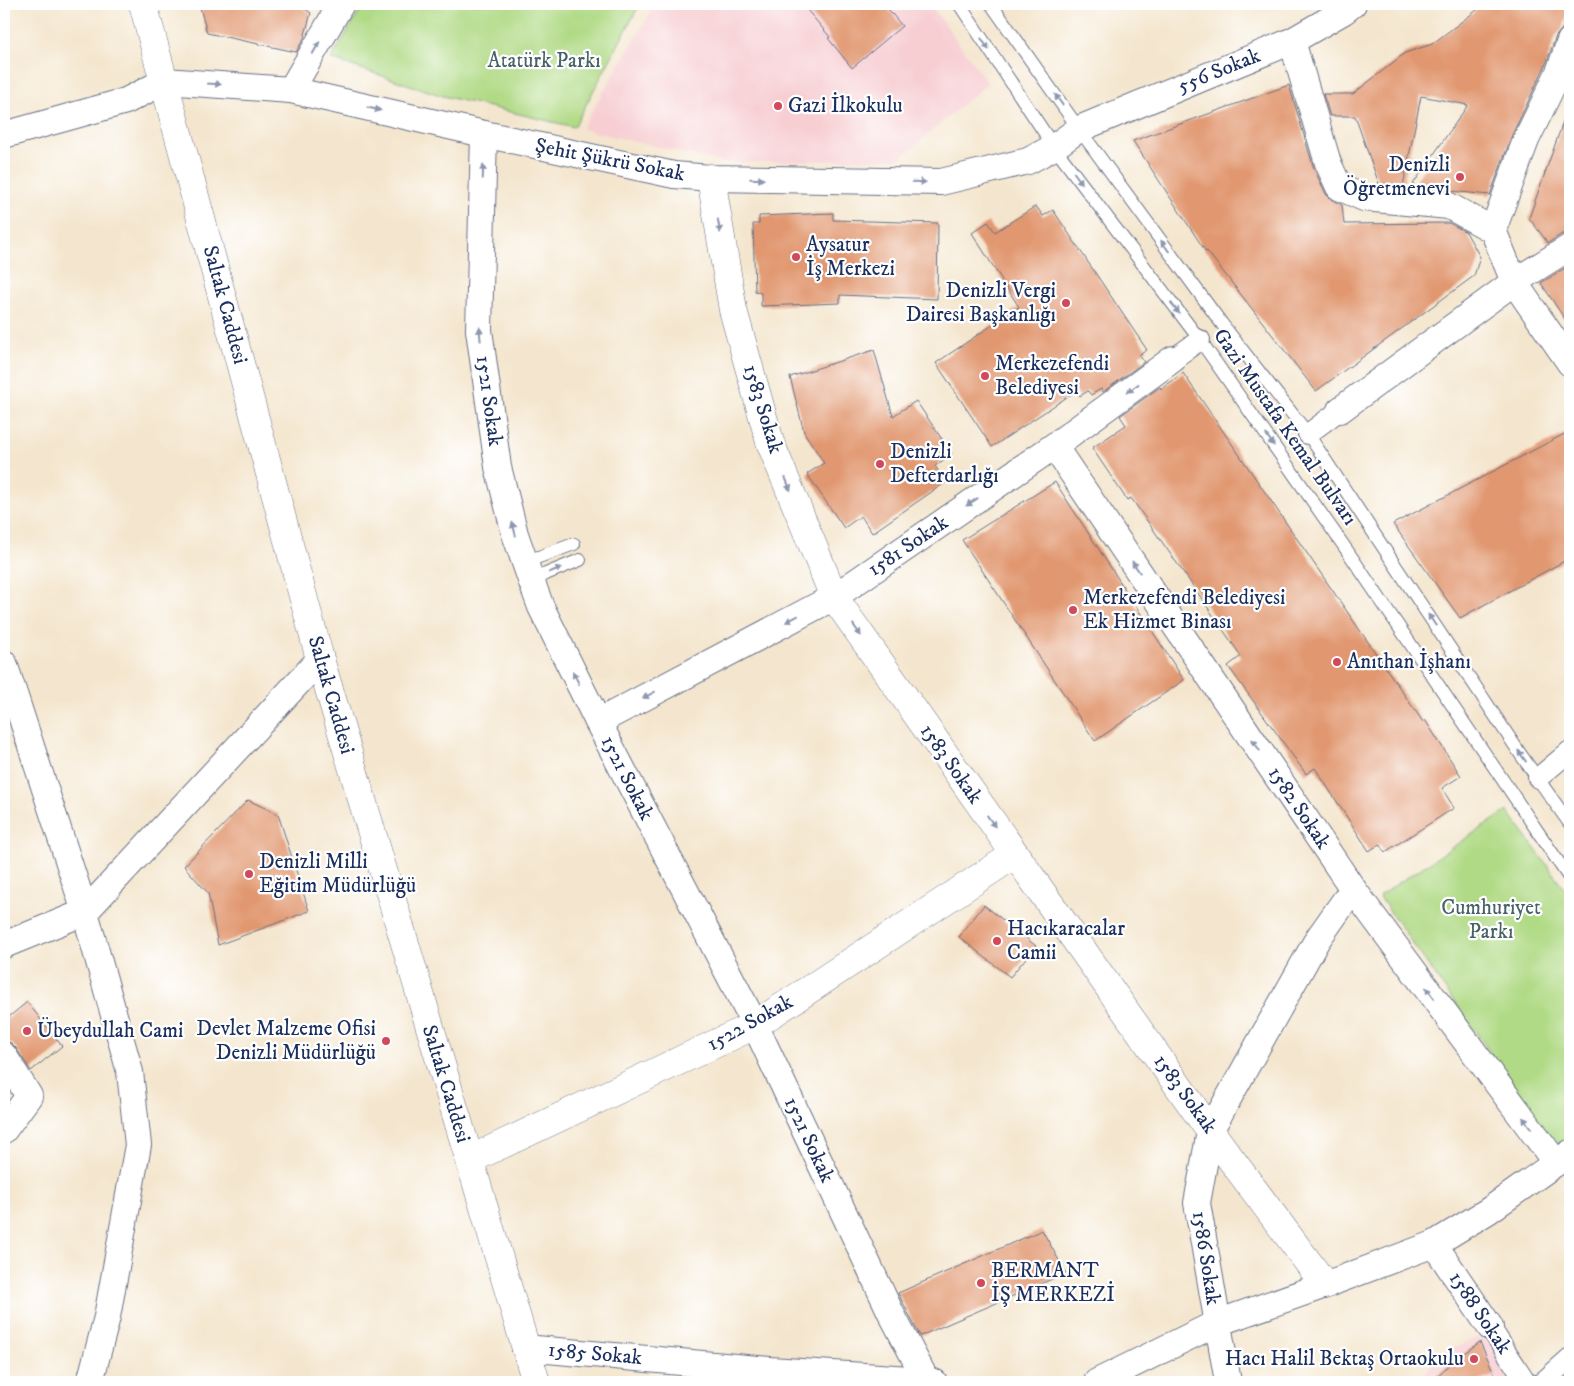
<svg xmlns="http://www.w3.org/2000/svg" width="1574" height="1386" viewBox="0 0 1574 1386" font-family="'IM FELL DW Pica',serif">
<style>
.built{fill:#f7cfd3}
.green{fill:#b0da85;stroke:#668472}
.building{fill:#e19770}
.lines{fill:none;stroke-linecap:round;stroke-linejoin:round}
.service-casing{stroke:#676f85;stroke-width:14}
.pedestrian-casing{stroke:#676f85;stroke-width:22}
.minor-casing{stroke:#676f85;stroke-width:28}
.tertiary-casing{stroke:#676f85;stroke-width:29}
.secondary-casing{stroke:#676f85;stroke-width:29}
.service{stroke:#fff;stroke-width:12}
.pedestrian{stroke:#fff;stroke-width:20}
.minor{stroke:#fff;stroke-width:26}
.tertiary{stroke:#fff;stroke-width:28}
.secondary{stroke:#fff;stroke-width:28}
.oneway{fill:#8d97ae}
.poi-dot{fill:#d1495b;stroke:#fff;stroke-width:2}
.labels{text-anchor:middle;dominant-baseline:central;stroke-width:4.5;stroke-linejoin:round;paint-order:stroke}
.park-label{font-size:21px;fill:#48626a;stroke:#fff}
.street-label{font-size:21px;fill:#1b2f5e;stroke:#fff}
.poi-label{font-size:21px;fill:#1b2f5e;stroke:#fff;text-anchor:start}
</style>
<rect width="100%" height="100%" fill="#fff"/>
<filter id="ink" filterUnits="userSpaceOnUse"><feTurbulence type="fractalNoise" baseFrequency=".02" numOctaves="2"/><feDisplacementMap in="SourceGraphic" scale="10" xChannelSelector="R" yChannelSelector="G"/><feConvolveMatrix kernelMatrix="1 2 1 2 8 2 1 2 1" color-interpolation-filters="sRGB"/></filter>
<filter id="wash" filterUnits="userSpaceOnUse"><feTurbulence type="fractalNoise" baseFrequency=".0096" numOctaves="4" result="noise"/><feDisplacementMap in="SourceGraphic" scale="20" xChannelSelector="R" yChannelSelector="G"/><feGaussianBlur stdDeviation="1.12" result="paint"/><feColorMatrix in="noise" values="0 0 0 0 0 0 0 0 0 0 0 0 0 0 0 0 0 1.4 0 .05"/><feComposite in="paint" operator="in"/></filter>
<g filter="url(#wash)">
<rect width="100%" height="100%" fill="#f4e6ce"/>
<!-- built -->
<g class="built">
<polygon points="656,4 930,4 988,83 899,159 726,163 581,129"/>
<polygon points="1475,1338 1495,1339 1524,1382 1419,1382 1429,1367 1450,1350"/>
</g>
<!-- green -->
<g class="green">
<polygon points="364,4 640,4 574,127 443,96 331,59"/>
<polygon points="1507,811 1570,896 1570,1140 1558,1148 1379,896"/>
</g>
<g id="blocks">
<!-- building -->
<g class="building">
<polygon points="199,4 298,4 311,13 304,38 296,52 207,33"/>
<polygon points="802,4 884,4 902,26 852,68 828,38 830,37"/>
<polygon points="1485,4 1570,4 1570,8 1562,29 1556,36 1545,66 1512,135 1490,195 1411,187 1468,105 1421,96 1403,186 1379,184 1355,116 1330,116 1323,94 1353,94 1405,53 1432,44"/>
<polygon points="1289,85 1314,169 1326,194 1332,200 1342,205 1344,224 1449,223 1466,232 1480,257 1474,276 1316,391 1207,251 1206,252 1133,141"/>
<polygon points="1567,111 1570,112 1570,232 1562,234 1548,243 1529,218"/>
<polygon points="1036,206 1043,216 1053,210 1147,350 1139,355 1144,362 1103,392 1101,389 1091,395 1088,391 1080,396 1076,391 992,447 936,363 1019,307 972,233 988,222 995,232"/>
<polygon points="833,213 833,220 938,223 937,299 840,295 840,303 761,306 761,293 755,291 753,224 759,224 759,216"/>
<polygon points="1570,265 1570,327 1541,283"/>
<polygon points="874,350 893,416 916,401 952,454 935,466 946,482 872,533 861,516 844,528 807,474 824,463 804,432 790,377"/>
<polygon points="1183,373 1423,722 1425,720 1461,776 1442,788 1454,808 1385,852 1380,844 1369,851 1315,768 1306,774 1228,666 1241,656 1193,586 1131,498 1127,500 1092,448 1126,425 1120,416 1160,387 1161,389"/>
<polygon points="1570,431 1570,558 1460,618 1393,524"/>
<polygon points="1055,482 1184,680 1095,741 962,540"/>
<polygon points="248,800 278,814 309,911 218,945 208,893 184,866"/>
<polygon points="984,905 1036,946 1010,977 959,937"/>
<polygon points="27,1002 62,1046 31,1071 16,1048 11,1043 4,1041 4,1021"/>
<polygon points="1042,1230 1066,1273 920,1336 898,1293"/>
<polygon points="1480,1342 1495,1375 1477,1382 1431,1382 1454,1360"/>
</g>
</g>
</g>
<g filter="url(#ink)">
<use href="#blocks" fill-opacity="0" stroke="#676f85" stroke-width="1"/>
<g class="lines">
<defs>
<g id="service">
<polyline points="959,4 1054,147 1200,340 1346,549 1570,879"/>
<polyline points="991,4 1079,129 1222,324 1308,434 1521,755 1570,824"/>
<polyline points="525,562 574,544"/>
<polyline points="531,580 580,560"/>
</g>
<g id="pedestrian">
<polyline points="1173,359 1200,340"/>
<polyline points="1308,434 1340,410"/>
<polyline points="1538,778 1570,751"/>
<polyline points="1490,1327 1526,1382"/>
<polyline points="1543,1382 1570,1358"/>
</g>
<g id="minor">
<polyline points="1292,41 1328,163 1339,187 1364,198 1449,206 1493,230 1514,282 1570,363"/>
<polyline points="291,90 341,4"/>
<polyline points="484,134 479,330 498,467 515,534 531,580 541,607 598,722 755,1025 891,1313 926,1380"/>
<polyline points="4,135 126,101 165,81 291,90 484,134 674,175 711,178 941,182 1028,161 1054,147 1079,129 1292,41 1344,11 1353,4"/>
<polyline points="1493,230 1526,140 1559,72 1570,41"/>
<polyline points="1340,410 1514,282 1570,247"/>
<polyline points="1054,446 1353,889 1556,1163"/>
<polyline points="4,663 85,912 130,1072 138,1145 107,1317 90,1382"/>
<polyline points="598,722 834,597 1054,446 1173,359"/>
<polyline points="4,945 85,912 320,659"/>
<polyline points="4,1056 29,1096 4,1130"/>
<polyline points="1434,1244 1490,1327"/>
<polyline points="525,1348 770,1370 926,1380 934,1382"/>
<polyline points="1097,1382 1217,1323 1325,1285 1434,1244 1488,1211 1570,1153"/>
<polyline points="1228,1382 1197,1203 1210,1131 1317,940 1353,889"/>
</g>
<polyline id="tertiary" points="711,178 733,310 770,442 834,597 1210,1131 1325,1285"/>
<g id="secondary">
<polyline points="143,4 320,659 536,1382"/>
<polyline points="469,1160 755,1025 1014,855"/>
</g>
</defs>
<!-- service casing -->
<use href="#service" class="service-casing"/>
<!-- pedestrian casing -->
<use href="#pedestrian" class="pedestrian-casing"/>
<!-- minor casing -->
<use href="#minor" class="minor-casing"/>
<!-- tertiary casing -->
<use href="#tertiary" class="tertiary-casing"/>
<!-- secondary casing -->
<use href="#secondary" class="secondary-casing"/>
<!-- service -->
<use href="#service" class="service"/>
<!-- pedestrian -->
<use href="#pedestrian" class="pedestrian"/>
<!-- minor -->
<use href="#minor" class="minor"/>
<!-- tertiary -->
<use href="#tertiary" class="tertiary"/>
<!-- secondary -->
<use href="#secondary" class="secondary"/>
</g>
<!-- one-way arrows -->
<defs><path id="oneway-solid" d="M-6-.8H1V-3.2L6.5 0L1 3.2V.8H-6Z" transform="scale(1.25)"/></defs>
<g class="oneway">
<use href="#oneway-solid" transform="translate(985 44) rotate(57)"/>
<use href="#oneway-solid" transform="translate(316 48) rotate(-60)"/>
<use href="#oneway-solid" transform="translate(214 84) rotate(4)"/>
<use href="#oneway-solid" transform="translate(1059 100) rotate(-125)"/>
<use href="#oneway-solid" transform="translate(374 109) rotate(13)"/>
<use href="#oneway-solid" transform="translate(483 172) rotate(-88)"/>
<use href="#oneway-solid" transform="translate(1078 178) rotate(53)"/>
<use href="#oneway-solid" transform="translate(757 179) rotate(1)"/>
<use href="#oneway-solid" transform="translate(919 182) rotate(1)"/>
<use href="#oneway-solid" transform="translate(719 226) rotate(80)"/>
<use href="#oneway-solid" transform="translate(1165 246) rotate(-126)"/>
<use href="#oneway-solid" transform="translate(1175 308) rotate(53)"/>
<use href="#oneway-solid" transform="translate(480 334) rotate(-95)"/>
<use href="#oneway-solid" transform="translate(1133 388) rotate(144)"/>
<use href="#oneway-solid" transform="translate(1270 440) rotate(55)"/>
<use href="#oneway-solid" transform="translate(788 484) rotate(68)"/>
<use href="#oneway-solid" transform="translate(972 502) rotate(146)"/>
<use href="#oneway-solid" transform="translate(514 529) rotate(-105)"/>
<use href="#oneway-solid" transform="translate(1136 567) rotate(-124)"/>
<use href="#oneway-solid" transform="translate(555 570) rotate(-22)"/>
<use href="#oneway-solid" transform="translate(792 619) rotate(152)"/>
<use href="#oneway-solid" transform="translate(1432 620) rotate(-124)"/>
<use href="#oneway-solid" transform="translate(857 630) rotate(55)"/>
<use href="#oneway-solid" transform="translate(576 678) rotate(-117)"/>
<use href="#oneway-solid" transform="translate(649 695) rotate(152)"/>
<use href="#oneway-solid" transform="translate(1256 745) rotate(-124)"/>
<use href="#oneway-solid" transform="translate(1522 756) rotate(-125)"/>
<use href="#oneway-solid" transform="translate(991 821) rotate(55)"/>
<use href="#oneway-solid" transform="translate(1430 993) rotate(-127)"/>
<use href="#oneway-solid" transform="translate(1527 1123) rotate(-127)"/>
</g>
</g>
<!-- markers -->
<g class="poi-dot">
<circle cx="778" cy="106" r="5"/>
<circle cx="1460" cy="177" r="5"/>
<circle cx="796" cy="257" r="5"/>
<circle cx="1066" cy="303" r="5"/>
<circle cx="985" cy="376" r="5"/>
<circle cx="880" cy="464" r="5"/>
<circle cx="1073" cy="610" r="5"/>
<circle cx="1337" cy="662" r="5"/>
<circle cx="249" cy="874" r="5"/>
<circle cx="997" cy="941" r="5"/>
<circle cx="27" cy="1031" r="5"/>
<circle cx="386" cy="1041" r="5"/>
<circle cx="981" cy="1283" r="5"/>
<circle cx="1474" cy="1359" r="5"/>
</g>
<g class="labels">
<!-- park labels -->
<g class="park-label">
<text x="544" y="61">Atatürk Parkı</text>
<text x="1491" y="908">Cumhuriyet<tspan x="1491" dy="24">Parkı</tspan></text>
</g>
<!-- street labels -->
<g class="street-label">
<text transform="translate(1219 71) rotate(-22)">556 Sokak</text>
<text transform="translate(610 160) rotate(11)">Şehit Şükrü Sokak</text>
<text transform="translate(225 305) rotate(75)">Saltak Caddesi</text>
<text transform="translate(489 401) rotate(82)">1521 Sokak</text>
<text transform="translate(763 409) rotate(73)">1583 Sokak</text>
<text transform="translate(1285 427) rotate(55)">Gazi Mustafa Kemal Bulvarı</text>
<text transform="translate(908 546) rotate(-34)">1581 Sokak</text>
<text transform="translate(331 695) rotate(74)">Saltak Caddesi</text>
<text transform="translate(951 764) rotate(55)">1583 Sokak</text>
<text transform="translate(627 778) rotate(63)">1521 Sokak</text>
<text transform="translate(1299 808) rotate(56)">1582 Sokak</text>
<text transform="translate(750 1023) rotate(-29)">1522 Sokak</text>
<text transform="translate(446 1084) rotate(73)">Saltak Caddesi</text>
<text transform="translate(1185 1094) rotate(54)">1583 Sokak</text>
<text transform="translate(809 1140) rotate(65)">1521 Sokak</text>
<text transform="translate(1206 1258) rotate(81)">1586 Sokak</text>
<text transform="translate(1480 1313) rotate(56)">1588 Sokak</text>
<text transform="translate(595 1354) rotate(5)">1585 Sokak</text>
</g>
<!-- poi labels -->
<g class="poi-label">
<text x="788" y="106">Gazi İlkokulu</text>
<text x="1450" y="165" text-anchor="end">Denizli<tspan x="1450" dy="24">Öğretmenevi</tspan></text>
<text x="806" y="245">Aysatur<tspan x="806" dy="24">İş Merkezi</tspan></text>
<text x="1056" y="291" text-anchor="end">Denizli Vergi<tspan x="1056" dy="24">Dairesi Başkanlığı</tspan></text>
<text x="995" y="364">Merkezefendi<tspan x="995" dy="24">Belediyesi</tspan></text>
<text x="890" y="452">Denizli<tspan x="890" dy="24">Defterdarlığı</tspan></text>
<text x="1083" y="598">Merkezefendi Belediyesi<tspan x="1083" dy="24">Ek Hizmet Binası</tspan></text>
<text x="1347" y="662">Anıthan İşhanı</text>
<text x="259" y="862">Denizli Milli<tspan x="259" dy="24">Eğitim Müdürlüğü</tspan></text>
<text x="1007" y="929">Hacıkaracalar<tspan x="1007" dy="24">Camii</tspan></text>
<text x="376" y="1029" text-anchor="end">Devlet Malzeme Ofisi<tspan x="376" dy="24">Denizli Müdürlüğü</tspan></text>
<text x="37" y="1031">Übeydullah Cami</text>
<text x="991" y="1271">BERMANT<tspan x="991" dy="24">İŞ MERKEZİ</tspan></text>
<text x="1464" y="1359" text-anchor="end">Hacı Halil Bektaş Ortaokulu</text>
</g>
</g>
<!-- margin -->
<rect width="1574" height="1386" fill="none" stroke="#fff" stroke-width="20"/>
</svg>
